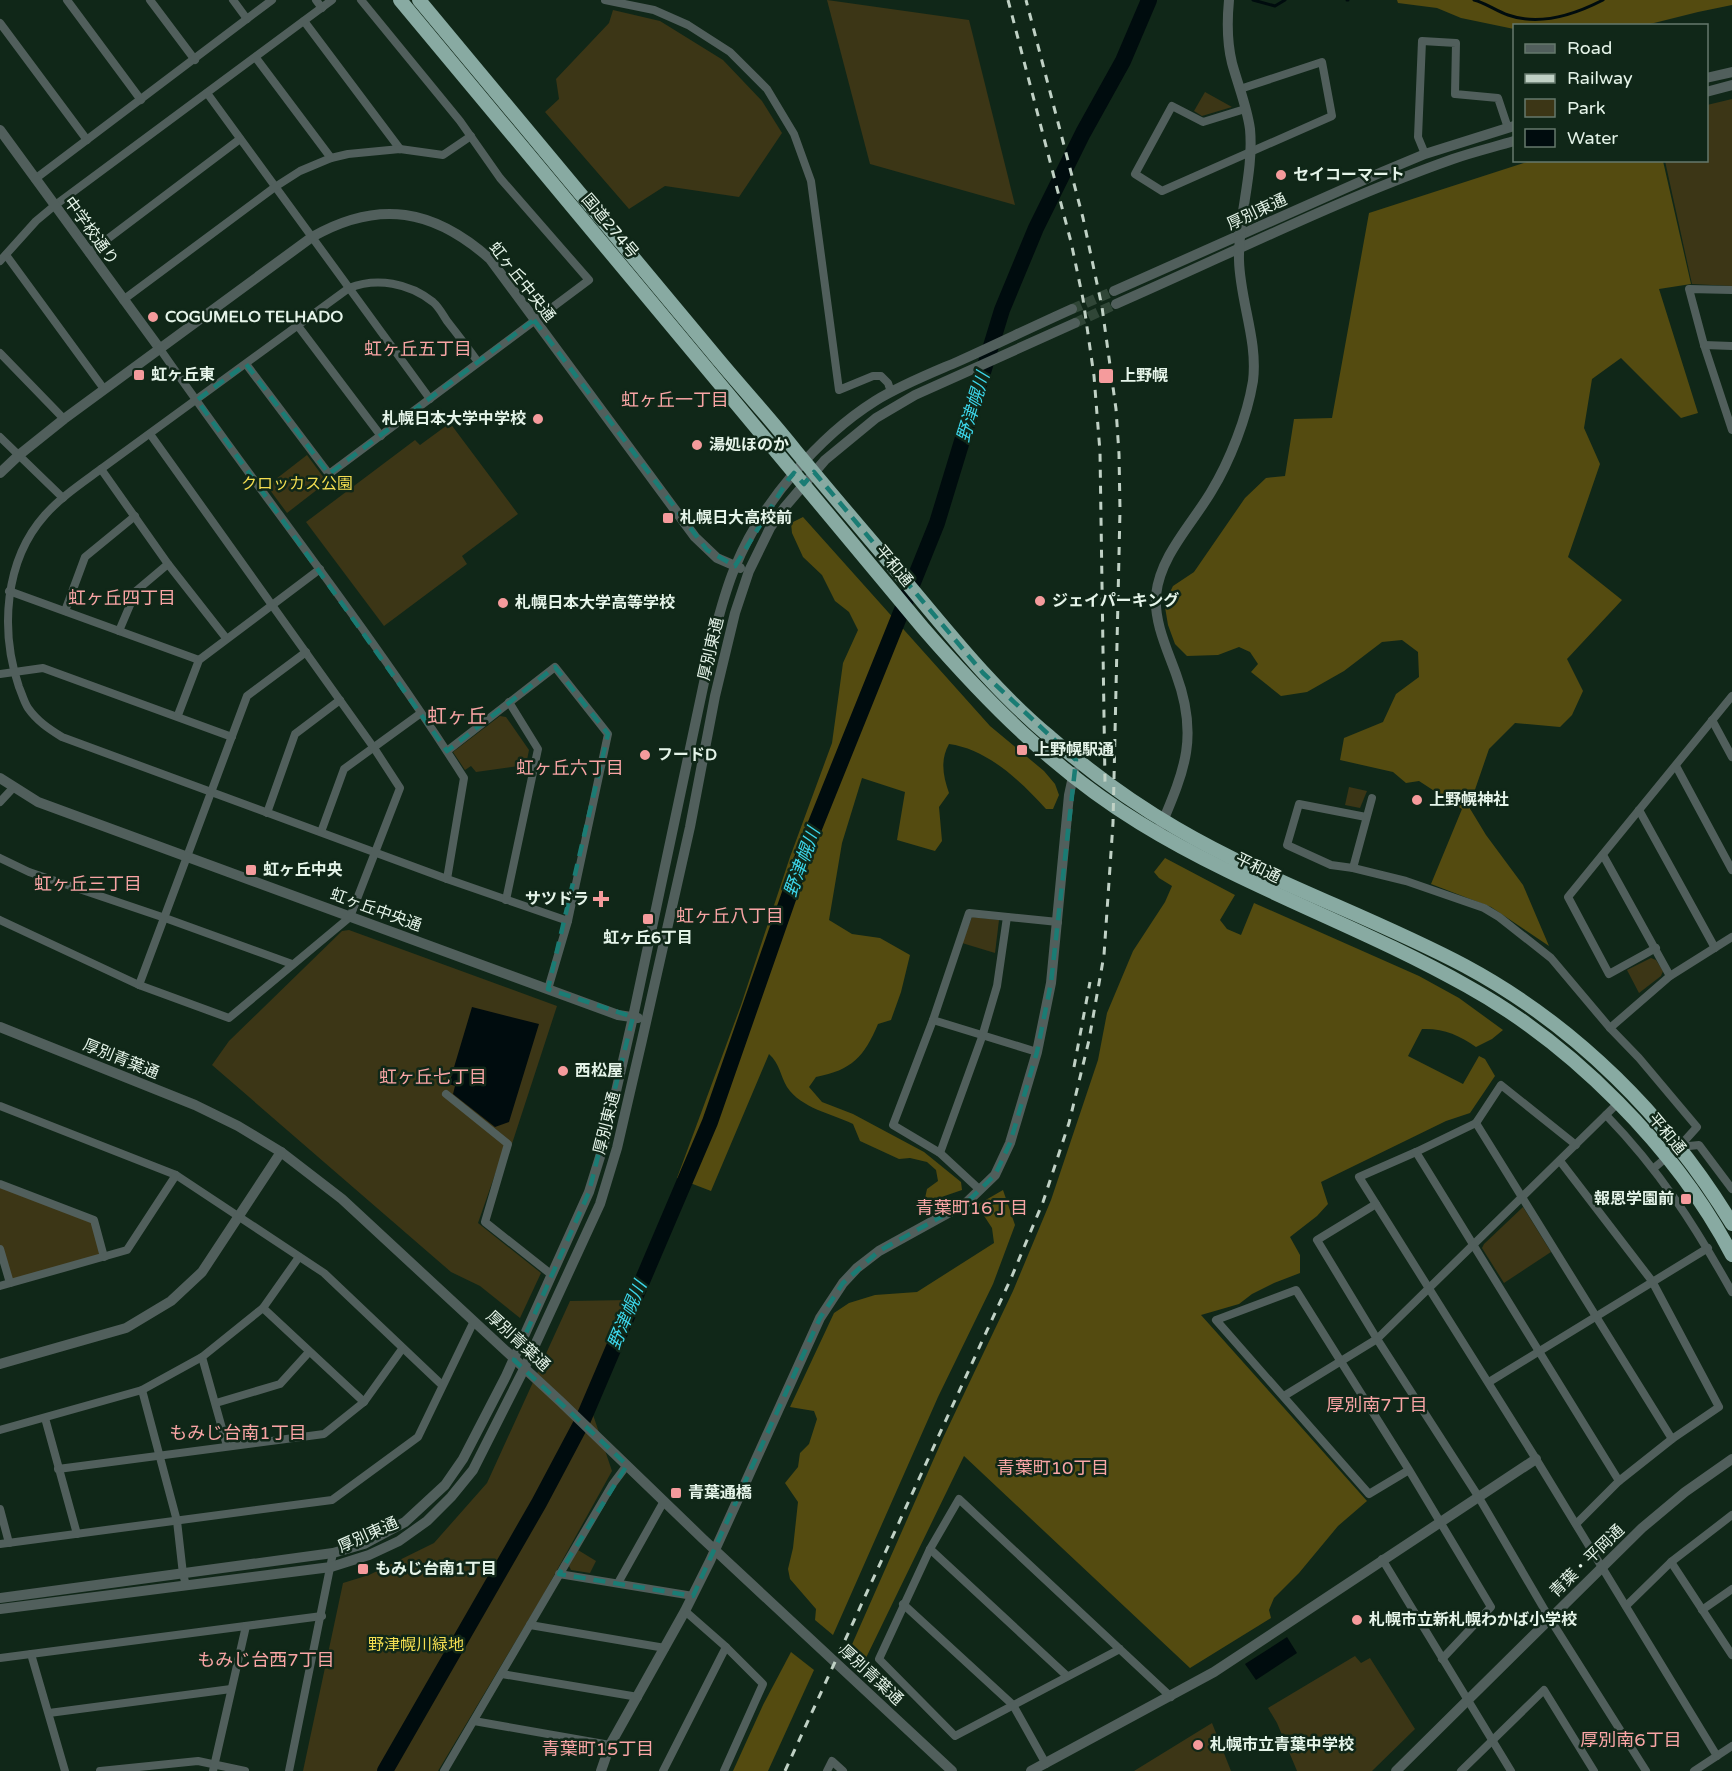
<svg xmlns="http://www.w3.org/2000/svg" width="1732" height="1771" viewBox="0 0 1732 1771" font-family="'Varela Round','Noto Sans JP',sans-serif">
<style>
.green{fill:#3c3616}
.forest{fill:#544b10}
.water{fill:#000c0e}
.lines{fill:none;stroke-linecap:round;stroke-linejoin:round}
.stream{stroke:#000c0e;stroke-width:3}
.river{stroke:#000c0e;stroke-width:16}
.tertiary-tunnel{stroke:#304637;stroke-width:10;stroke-dasharray:10 5;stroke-linecap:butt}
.minor{stroke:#515f5c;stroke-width:8}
.tertiary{stroke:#515f5c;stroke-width:10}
.trunk{stroke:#88aaa2;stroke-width:14}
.rail{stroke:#c0d1c5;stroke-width:3;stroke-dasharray:8 8;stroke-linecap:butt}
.marked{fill:none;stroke:#1a7c74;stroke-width:4.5;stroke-dasharray:12 8;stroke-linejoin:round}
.poi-dot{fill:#f59b9c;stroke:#102718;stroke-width:2}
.labels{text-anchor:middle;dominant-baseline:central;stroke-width:5;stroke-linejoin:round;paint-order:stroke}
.poi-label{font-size:16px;font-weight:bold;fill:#e5f4e9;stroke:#102718;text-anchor:start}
.street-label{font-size:16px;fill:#e5f4e9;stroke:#102718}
.park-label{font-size:16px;fill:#f4de51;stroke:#102718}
.neighbourhood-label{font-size:18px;fill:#f9a5a5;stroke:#102718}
.water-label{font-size:18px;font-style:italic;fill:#3cd6ea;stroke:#102718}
.quarter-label{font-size:20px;fill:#f9a5a5;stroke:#102718}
</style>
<rect width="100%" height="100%" fill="#102718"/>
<!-- green -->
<g class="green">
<polygon points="827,0 969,20 1015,205 870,164"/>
<polygon points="613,10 660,21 723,60 762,101 782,133 739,197 665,186 629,209 545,112 559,99 556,79 609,23"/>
<polygon points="1205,92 1232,107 1202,116 1194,111"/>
<polygon points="1732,99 1732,286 1692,284 1665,161 1706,160 1707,105"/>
<polygon points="450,423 518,514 462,556 467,564 384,626 306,522 415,440 420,445"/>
<polygon points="307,455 327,482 287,513 267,486"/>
<polygon points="500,716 506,717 529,750 526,765 476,772 471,766 465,770 453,752"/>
<polygon points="1349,787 1367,791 1360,808 1345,805"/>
<polygon points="972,917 999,920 995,953 962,943"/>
<polygon points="349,930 557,1006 506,1162 500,1160 478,1223 541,1273 520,1318 480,1286 451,1272 212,1065 229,1041 342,931"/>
<polygon points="1651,958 1656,960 1663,971 1661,976 1639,993 1627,970"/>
<polygon points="0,1184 94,1220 104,1257 10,1283 0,1249"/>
<polygon points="1523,1207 1551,1252 1504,1283 1482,1248 1484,1244"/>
<polygon points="629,1300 586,1394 612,1471 542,1597 438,1771 303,1771 343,1583 369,1575 434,1543 487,1483 570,1301"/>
<polygon points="578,1550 596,1561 590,1573 571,1570 569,1566"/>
<polygon points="1355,1656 1361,1663 1370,1658 1415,1729 1372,1771 1297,1771 1277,1723 1268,1708"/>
<polygon points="1212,1723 1231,1771 1134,1771"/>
</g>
<!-- forest -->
<g class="forest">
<polygon points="1397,0 1732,0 1732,5 1698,12 1646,25 1514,26 1514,29 1461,18 1437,8 1398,3"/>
<polygon points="1530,161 1663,161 1691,284 1659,289 1698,413 1681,418 1621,358 1592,379 1584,428 1600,464 1568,557 1622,600 1567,659 1583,691 1572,715 1560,727 1515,723 1489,749 1469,807 1486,835 1523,885 1549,946 1491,907 1431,884 1462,809 1419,781 1406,783 1393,772 1340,760 1344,738 1383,722 1396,694 1419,677 1418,652 1402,640 1382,642 1344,671 1307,692 1281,696 1251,672 1258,664 1250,652 1239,647 1218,655 1187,656 1175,644 1168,625 1165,607 1168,596 1173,586 1194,572 1245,498 1266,478 1285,476 1294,419 1332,418 1369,213"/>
<path d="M803 517 990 726 1044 771 1055 784 1059 795 1053 809H1046C1021 781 987 749 949 744 940 760 943 776 949 793L939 807 942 841 935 851 897 840 905 792 862 778 842 843 829 920 852 934 880 938 910 955 901 992 891 1020 878 1024C864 1057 852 1070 816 1077L809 1087 822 1102 853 1114 924 1152 961 1182 962 1190 924 1203 927 1189 938 1181 936 1170 927 1162 910 1158 899 1159 860 1141 853 1124C831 1113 802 1109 787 1087 780 1075 780 1064 769 1054L711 1191 677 1178 741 1005 790 857 832 743 843 663 858 630 849 612 835 601 822 575 803 557 792 533 791 523Z"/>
<path d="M1165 858 1235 895 1220 920 1227 929 1241 935 1254 903 1419 976 1459 998 1503 1030 1492 1039 1476 1047C1459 1035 1443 1028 1422 1029L1408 1056 1463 1084 1479 1056 1485 1059 1495 1076 1470 1113 1446 1121 1321 1182 1328 1204 1317 1216 1290 1237 1300 1255V1273L1274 1283 1252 1294 1239 1304 1201 1315 1367 1501 1338 1526 1299 1573 1274 1598 1269 1610 1271 1618 1190 1668 964 1456 864 1662 850 1649 943 1438 1013 1291 1051 1200 1098 1060 1107 1013 1133 951 1165 902 1172 886 1159 878 1154 872Z"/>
<polygon points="1003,1190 1015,1225 993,1284 938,1397 833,1635 815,1620 816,1609 790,1579 788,1569 793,1548 798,1502 785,1483 798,1467 800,1453 809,1444 817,1419 814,1411 790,1407 834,1313 849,1303 875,1295 917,1292 994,1243 992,1228 977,1205"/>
<polygon points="791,1652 814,1670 768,1771 733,1771 763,1705"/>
</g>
<!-- water -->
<g class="water">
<polygon points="472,1007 539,1024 509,1122 495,1127 453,1094 455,1086 449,1084"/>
<polygon points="1287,1637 1297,1653 1256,1680 1245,1664"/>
</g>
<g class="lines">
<!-- stream -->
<g class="stream">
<polyline points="1253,0 1275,6 1285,0"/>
<polyline points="1347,0 1348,0"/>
<path d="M1474 0C1486 3 1496 11 1508 15 1539 26 1574 15 1603 0"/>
</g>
<!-- river -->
<polyline class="river" points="385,1771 539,1503 582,1422 710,1122 804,853 937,523 1002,310 1036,228 1083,133 1123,61 1149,0"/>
<!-- tertiary-tunnel -->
<g class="tertiary-tunnel">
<polyline points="1072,309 1114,291"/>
<polyline points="1075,323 1116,304"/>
</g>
<!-- minor -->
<g class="minor">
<polyline points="67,0 141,100"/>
<polyline points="150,0 195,60"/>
<polyline points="233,0 247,19"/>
<polyline points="316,0 322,8"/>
<polyline points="605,0 654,10 688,25 730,52 767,89 794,134 811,181 839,390 873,376 881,376 888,383 891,392"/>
<polyline points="304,21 400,149"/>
<polyline points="0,23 87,140"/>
<polyline points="256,58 331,158"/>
<polyline points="1240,89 1322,62 1332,116 1162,191 1135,174 1172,106 1203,122 1245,109"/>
<polyline points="207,93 430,399"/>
<polyline points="1425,154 1418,137 1422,41 1456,43 1455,94 1498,98 1508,128"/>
<polyline points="35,179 272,0"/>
<polyline points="89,253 240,139"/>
<polyline points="6,255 104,389"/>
<polyline points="0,261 36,221 54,206 332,0"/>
<polyline points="1732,290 1689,289 1704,345 1732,430"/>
<polyline points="123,300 275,187 300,171 331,158 348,154 400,149 443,155 471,136"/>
<polyline points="298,326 381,436"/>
<polyline points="1704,345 1732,346"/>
<path d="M160 349C260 493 370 630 464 778L447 879"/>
<polyline points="0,353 64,419"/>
<path d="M478 362C468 348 458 335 447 321 443 315 439 307 433 302 409 283 377 277 349 288L101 469C82 483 61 497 45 515 4 561 0 631 19 687 22 694 24 702 28 708 37 721 49 729 62 737L447 879 568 921"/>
<polyline points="246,364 329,474 589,280 500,178 460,121 361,0"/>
<polyline points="0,437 63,498"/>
<polyline points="101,469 168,564 226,638"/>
<polyline points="9,591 199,660"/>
<polyline points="65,611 85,557 135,516"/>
<polyline points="119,631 136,591 168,564"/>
<polyline points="0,674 43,668 232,737"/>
<polyline points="178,715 199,660 320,569"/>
<polyline points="1712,720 1732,757"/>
<polyline points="447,751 555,667 608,734 568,921 548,989"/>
<polyline points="1676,766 1732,870"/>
<polyline points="0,802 13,788"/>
<polyline points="1639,810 1715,948"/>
<polyline points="267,813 295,734 340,700"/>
<polyline points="1366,817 1299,804 1287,845 1331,865 1353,868 1406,881 1484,908 1499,917 1551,958 1610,1028"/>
<polyline points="321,832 344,769 421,713"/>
<polyline points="1603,855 1670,976"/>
<polyline points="0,858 29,872 165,918 292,964"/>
<polyline points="1353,868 1372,798"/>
<polyline points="506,900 538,749 509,702"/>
<polyline points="0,920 139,985 229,1018 350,917 400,788 374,748 150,434"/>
<polyline points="1656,948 1609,974 1568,897 1732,696"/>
<polyline points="139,985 247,696 306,652"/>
<polyline points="933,1020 1037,1052"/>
<polyline points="446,1094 508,1144 485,1222 552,1275"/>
<polyline points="0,1106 176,1175 324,1273 442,1385"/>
<path d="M1606 1115C1660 1171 1694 1224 1732 1292"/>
<polyline points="1476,1123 1672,1439"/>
<polyline points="1576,1145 1501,1085 1476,1123 1416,1152 1359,1177 1536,1459 1717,1756"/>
<polyline points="1679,1147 1699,1145 1732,1189"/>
<polyline points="1416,1152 1619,1481"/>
<polyline points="940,1153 982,1037 997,986 1007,917"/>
<polyline points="1560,1161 1652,1281 1719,1407 1672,1439 1619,1481 1576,1524"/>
<polyline points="1654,1168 1679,1147 1697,1127 1639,1058 1610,1028 1670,976 1732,937"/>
<polyline points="0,1184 94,1220 104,1257"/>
<polyline points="980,1190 940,1153 893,1125 933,1020 969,913 1058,922"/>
<polyline points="1376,1204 1317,1240 1377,1339 1478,1496 1550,1619 1646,1771"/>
<polyline points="0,1249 10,1283"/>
<polyline points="0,1286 127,1250 176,1175"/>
<polyline points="263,1308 364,1402"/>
<polyline points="202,1357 227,1446"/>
<polyline points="1489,1382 1708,1248"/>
<polyline points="142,1390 177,1521 183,1574 186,1585"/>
<polyline points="1284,1396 1377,1339 1618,1103"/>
<polyline points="216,1403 280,1384 309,1352"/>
<polyline points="45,1418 77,1534"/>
<polyline points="0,1430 142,1390 202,1357 263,1308 299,1257"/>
<polyline points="58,1469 324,1434 364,1402 402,1349"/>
<polyline points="1409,1470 1369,1494 1216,1320 1296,1290 1409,1470 1491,1607 1442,1659"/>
<polyline points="0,1509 9,1543"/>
<polyline points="0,1544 332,1500 418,1437 474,1321"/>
<polyline points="930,1549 1067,1676"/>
<polyline points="1382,1559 1511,1771"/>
<polyline points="1671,1562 1732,1655"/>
<polyline points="559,1574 693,1596"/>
<polyline points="618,1583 664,1501"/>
<polyline points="903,1604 1013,1705 1046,1764"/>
<polyline points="1626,1606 1671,1562 1732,1515"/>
<polyline points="1702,1610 1732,1589"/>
<polyline points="685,1611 726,1647 763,1684 724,1771"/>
<polyline points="530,1625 665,1648"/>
<polyline points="1120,1649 955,1736 879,1659 930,1549 959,1499 1171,1697"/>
<polyline points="31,1654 65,1771"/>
<polyline points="0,1658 322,1616"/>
<polyline points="502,1674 638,1697"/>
<polyline points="49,1713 231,1689"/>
<polyline points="474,1721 610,1745"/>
<polyline points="100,1771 198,1761 245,1771"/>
<polyline points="213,1771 246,1626"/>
<polyline points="289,1771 333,1553"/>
<polyline points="444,1771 612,1485 627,1465"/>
<polyline points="663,1771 726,1647"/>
<polyline points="827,1771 832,1761 843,1771"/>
<polyline points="1461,1771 1544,1690 1594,1771"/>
<polyline points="1694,1771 1732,1746"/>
</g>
<!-- tertiary -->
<g class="tertiary">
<polyline points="1706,78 1732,72"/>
<polyline points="1706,92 1732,85"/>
<polyline points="0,130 160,349"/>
<polyline points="1114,291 1382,172 1425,154 1514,126"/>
<path d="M1116 304C1228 255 1337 200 1453 159 1473 152 1494 147 1514 141"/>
<path d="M0 473 19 455 64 419 312 237C379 199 434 209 490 259L695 537 717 558 740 568"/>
<polyline points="0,778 38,802 618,1015 638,1018"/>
<path d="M1161 826C1185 769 1199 736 1176 674 1167 649 1154 622 1156 595 1160 556 1192 524 1211 492 1230 461 1247 417 1253 381 1258 340 1240 301 1239 260 1238 216 1254 173 1250 129 1247 107 1238 85 1232 63 1227 43 1227 21 1229 0"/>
<polyline points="0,1027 195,1105 238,1126 281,1152 342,1199 561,1402 703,1539 952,1771"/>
<polyline points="0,1364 126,1328 171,1301 202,1272 281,1152"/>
<path d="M0 1598 333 1553 364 1544 405 1522 445 1485 463 1459 506 1376 589 1192 604 1144 633 1017 716 626C722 606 727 585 736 565 761 504 818 437 875 401 901 385 929 374 957 362 995 345 1034 326 1072 309"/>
<polyline points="0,1609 331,1567 369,1555 399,1541 427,1521 451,1497 473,1470 524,1369 600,1204 617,1148 642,1040 690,827 715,696 735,613 749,571 770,528 784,508 825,460 876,418 915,395 1075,323"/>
<polyline points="601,1771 610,1745 685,1611 710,1561 820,1318 843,1283 857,1268 879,1251 966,1203 995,1175 1010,1143 1037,1052 1051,983 1069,795 1074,772"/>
<polyline points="1031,1771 1214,1672 1536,1459"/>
<polyline points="1396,1771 1642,1528 1685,1492 1732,1459"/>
</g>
<!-- trunk -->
<g class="trunk">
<path d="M400 0 923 628C988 703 1055 771 1140 823 1244 887 1361 926 1467 986 1572 1044 1676 1148 1732 1255"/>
<path d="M419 0C517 117 614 235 712 352 739 385 768 416 795 450 832 495 870 539 907 583 952 637 996 692 1050 737 1089 771 1131 802 1176 828 1268 882 1371 916 1465 966 1575 1025 1668 1118 1732 1224"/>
</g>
<!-- rail -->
<g class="rail">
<polyline points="1008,0 1071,242 1083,299 1094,376 1100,452 1105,782"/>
<polyline points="1074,1067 1090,982"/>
<polyline points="785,1771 1012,1276 1043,1202 1069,1123 1089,1040 1104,955 1113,823 1120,510 1119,454 1116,409 1102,307 1083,218 1026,0"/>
</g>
</g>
<!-- marked area -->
<path class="marked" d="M534 320 707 550 735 566 788 480 794 473 804 484 814 472 983 673 1076 760 1051 983 1037 1052 1010 1143 995 1175 966 1203 879 1251 843 1283 820 1318 693 1596 559 1574 627 1465 514 1360 589 1192 633 1017 548 989 608 734 555 667 447 751 197 400 246 364 329 474Z"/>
<!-- markers -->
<g class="poi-dot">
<circle cx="1281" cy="175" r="6"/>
<circle cx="153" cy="317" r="6"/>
<rect x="133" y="369" width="12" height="12" rx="3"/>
<rect x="1098" y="368" width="16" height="16" rx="3"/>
<circle cx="538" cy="419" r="6"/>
<circle cx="697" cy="445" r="6"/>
<rect x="662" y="512" width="12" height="12" rx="3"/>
<circle cx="1040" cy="601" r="6"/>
<circle cx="503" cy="603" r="6"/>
<rect x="1016" y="744" width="12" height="12" rx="3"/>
<circle cx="645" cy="755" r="6"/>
<circle cx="1417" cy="800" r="6"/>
<rect x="245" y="864" width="12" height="12" rx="3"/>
<path d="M598 890h6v6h6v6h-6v6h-6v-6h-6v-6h6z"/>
<rect x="642" y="913" width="12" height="12" rx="3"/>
<circle cx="563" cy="1071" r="6"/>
<rect x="1680" y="1193" width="12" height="12" rx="3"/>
<rect x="670" y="1487" width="12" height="12" rx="3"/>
<rect x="357" y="1563" width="12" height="12" rx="3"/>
<circle cx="1357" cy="1620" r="6"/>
<circle cx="1198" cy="1745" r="6"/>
</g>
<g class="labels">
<!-- poi labels -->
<g class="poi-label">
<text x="1293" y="175">セイコーマート</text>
<text x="165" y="317">COGUMELO TELHADO</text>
<text x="151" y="375">虹ヶ丘東</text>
<text x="1120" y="376">上野幌</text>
<text x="526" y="419" text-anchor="end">札幌日本大学中学校</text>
<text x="709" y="445">湯処ほのか</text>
<text x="680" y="518">札幌日大高校前</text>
<text x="1052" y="601">ジェイパーキング</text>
<text x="515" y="603">札幌日本大学高等学校</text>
<text x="1034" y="750">上野幌駅通</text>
<text x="657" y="755">フードD</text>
<text x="1429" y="800">上野幌神社</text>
<text x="263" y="870">虹ヶ丘中央</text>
<text x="589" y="899" text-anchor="end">サツドラ</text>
<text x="648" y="938" text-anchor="middle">虹ヶ丘6丁目</text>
<text x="575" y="1071">西松屋</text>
<text x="1674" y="1199" text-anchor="end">報恩学園前</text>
<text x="688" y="1493">青葉通橋</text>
<text x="375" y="1569">もみじ台南1丁目</text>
<text x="1369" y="1620">札幌市立新札幌わかば小学校</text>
<text x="1210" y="1745">札幌市立青葉中学校</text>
</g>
<!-- street labels -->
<g class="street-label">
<text transform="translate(1257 212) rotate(-25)">厚別東通</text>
<text transform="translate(610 226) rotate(50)">国道274号</text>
<text transform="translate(91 231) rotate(54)">中学校通り</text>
<text transform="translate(522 282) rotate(52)">虹ヶ丘中央通</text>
<text transform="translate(894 566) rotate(50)">平和通</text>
<text transform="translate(711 649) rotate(-77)">厚別東通</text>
<text transform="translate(1258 868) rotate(26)">平和通</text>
<text transform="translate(376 910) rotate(20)">虹ヶ丘中央通</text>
<text transform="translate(121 1059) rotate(22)">厚別青葉通</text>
<text transform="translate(607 1123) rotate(-76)">厚別東通</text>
<text transform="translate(1667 1134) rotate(50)">平和通</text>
<text transform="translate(518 1341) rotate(43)">厚別青葉通</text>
<text transform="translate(368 1535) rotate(-24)">厚別東通</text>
<text transform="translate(1587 1561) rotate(-44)">青葉・平岡通</text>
<text transform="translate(871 1675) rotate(43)">厚別青葉通</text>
</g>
<!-- park labels -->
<g class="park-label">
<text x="297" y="484">クロッカス公園</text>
<text x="416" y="1645">野津幌川緑地</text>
</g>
<!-- neighbourhood labels -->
<g class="neighbourhood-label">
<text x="418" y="349">虹ヶ丘五丁目</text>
<text x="675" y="400">虹ヶ丘一丁目</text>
<text x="122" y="598">虹ヶ丘四丁目</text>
<text x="570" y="768">虹ヶ丘六丁目</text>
<text x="88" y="884">虹ヶ丘三丁目</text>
<text x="730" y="916">虹ヶ丘八丁目</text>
<text x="433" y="1077">虹ヶ丘七丁目</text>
<text x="972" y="1208">青葉町16丁目</text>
<text x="1377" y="1405">厚別南7丁目</text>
<text x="238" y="1433">もみじ台南1丁目</text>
<text x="1053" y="1468">青葉町10丁目</text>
<text x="266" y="1660">もみじ台西7丁目</text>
<text x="1631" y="1740">厚別南6丁目</text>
<text x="598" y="1749">青葉町15丁目</text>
</g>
<!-- water labels -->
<g class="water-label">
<text transform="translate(973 407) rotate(-73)">野津幌川</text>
<text transform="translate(802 862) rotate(-70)">野津幌川</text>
<text transform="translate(627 1315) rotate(-67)">野津幌川</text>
</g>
<!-- quarter labels -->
<g class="quarter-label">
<text x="457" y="717">虹ヶ丘</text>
</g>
</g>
<!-- legend -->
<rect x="1513" y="24" width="195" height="138" fill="#102718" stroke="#65796c" stroke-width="1.5"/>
<rect x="1525" y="44" width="30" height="9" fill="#515f5c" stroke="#65796c" stroke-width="1.5"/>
<text x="1567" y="54" font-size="18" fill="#e5f4e9">Road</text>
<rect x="1525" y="74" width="30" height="9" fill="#c0d1c5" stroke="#65796c" stroke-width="1.5"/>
<text x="1567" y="84" font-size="18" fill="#e5f4e9">Railway</text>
<rect x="1525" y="99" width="30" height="18" fill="#3c3616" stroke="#65796c" stroke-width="1.5"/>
<text x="1567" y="114" font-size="18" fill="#e5f4e9">Park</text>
<rect x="1525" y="129" width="30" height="18" fill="#000c0e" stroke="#65796c" stroke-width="1.5"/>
<text x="1567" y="144" font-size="18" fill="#e5f4e9">Water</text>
</svg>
